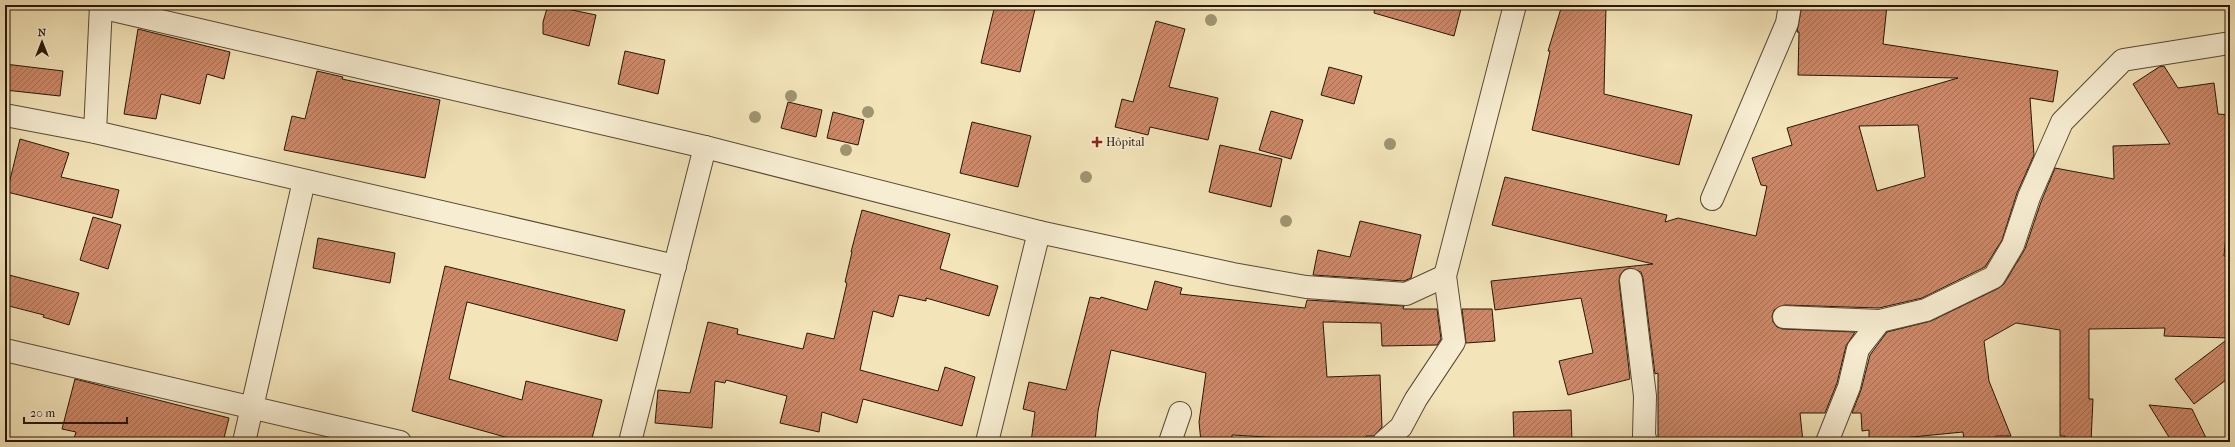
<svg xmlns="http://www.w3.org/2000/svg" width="2235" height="447" font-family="'IM FELL French Canon',serif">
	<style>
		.building { fill: url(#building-hatch); stroke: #261706; fill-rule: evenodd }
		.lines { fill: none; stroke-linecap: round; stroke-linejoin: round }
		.minor-casing { stroke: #594a33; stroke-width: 24 }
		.minor { stroke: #f7edd2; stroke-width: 22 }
		.tree { fill: #9f9571 }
		.poi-dot { fill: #8f2418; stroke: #f7edd2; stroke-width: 1.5 }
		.labels { text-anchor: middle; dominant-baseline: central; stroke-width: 3; stroke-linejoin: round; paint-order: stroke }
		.poi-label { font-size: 12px; fill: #261706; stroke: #f7edd2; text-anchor: start }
	</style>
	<defs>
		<pattern id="building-hatch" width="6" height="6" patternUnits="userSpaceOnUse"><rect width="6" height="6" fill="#cd8868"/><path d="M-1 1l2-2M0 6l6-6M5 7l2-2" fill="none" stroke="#a66e54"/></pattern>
	</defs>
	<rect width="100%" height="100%" fill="#f3e4b9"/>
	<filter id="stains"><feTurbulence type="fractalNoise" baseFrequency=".005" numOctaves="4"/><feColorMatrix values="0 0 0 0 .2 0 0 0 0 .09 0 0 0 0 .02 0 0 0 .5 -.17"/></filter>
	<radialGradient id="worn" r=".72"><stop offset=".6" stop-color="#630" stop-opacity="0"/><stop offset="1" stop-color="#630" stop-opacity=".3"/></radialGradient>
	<!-- building -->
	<g class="building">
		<path d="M548 5 596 15 589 46 543 34V22Z"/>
		<path d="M995 5H1036L1020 72 981 63Z"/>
		<path d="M1375 5H1445L1461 9 1454 36 1374 13Z"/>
		<path d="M1562 5H1606L1604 94 1692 115 1679 165 1532 130 1550 51H1548Z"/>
		<path d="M1802 5H1887L1883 44 2058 71 2053 102 2030 98 2034 155 2017 193 2002 240 1985 267 1922 298 1879 308 1785 305 1774 310 1772 316 1773 322 1777 327 1783 329 1855 332 1846 346 1837 383 1825 413H1800L1803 442H1658V373L1655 374 1643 278 1641 272 1630 268 1624 270 1620 275 1619 281 1630 379 1568 395 1559 361 1593 353 1581 298 1495 310 1491 281 1653 264 1492 225 1505 177 1667 215 1665 222 1678 218 1756 236 1767 186 1761 185 1752 158 1792 145 1787 128 1958 78 1798 75 1799 32H1797ZM1918 125 1925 177 1877 191 1859 126Z"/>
		<path d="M1156 21 1185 29 1169 87 1218 98 1208 140 1150 127 1148 135 1115 127 1122 99 1133 102Z"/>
		<path d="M138 29 230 52 224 79 207 74 200 104 161 94 156 119 124 114Z"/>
		<path d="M625 51 665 60 658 94 618 84Z"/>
		<path d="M5 64 63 71 60 96 5 90Z"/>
		<path d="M2164 66 2178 88 2214 83 2218 114 2230 115V194L2224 256H2230V377L2194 404 2175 379 2229 338 2164 336 2165 328 2089 329V399H2093L2091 442H2064L2065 436H2060V330L2016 323 1984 341 1989 381 2011 436H1996V440L1964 441 1963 432 1902 438V442H1869V430L1862 431 1861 413H1852L1861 390 1870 355 1887 332 1931 321 1999 288 2004 284 2025 249 2041 202 2055 168 2114 179 2113 146 2170 144 2133 84 2159 67Z"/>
		<path d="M1329 67 1362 76 1354 104 1321 95Z"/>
		<path d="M317 71 343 77 342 79 440 100 425 178 284 150 292 116 305 119Z"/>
		<path d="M788 102 822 110 816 137 781 128Z"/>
		<path d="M1271 111 1303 120 1291 159 1259 150Z"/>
		<path d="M833 112 864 120 858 145 827 138Z"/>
		<path d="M972 122 1031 136 1018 187 960 173Z"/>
		<path d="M20 139 69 153 61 177 119 190 112 218 7 192Z"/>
		<path d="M1220 145 1282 159 1271 207 1209 192Z"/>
		<path d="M862 210 950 234 940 269 998 286 989 316 926 298V301L899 295 893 317 873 311 860 370 938 391 945 367 975 377 962 426 863 399 857 423 822 412 819 432 780 423 787 396 726 380 725 383 715 381 712 428 655 423 658 390 690 393 708 322 738 329 737 334 803 349 807 333 834 339 847 283 845 282 852 252H851Z"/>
		<path d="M93 217 121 225 108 269 80 260Z"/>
		<path d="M1360 221 1421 235 1411 278 1404 281 1313 275 1318 250 1350 257Z"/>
		<path d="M318 238 395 253 390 283 313 268Z"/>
		<path d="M445 266 625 310 617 341 467 302 449 379 522 400 526 381 602 400 591 442H523L412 411Z"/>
		<path d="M9 275 79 293 69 325 43 317 44 315 5 305V290Z"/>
		<path d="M1155 281 1182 288 1180 294 1305 308 1307 300 1404 306 1403 309H1437L1441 339 1437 345 1382 346 1381 323 1323 322 1327 377 1380 375 1382 427 1374 436H1366V442H1301V439L1232 435V442H1201L1199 422 1206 373 1111 350 1098 411 1095 442H1031L1035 412 1023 409 1029 382 1066 390 1090 297 1100 299 1101 297 1147 310Z"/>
		<path d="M1462 309H1492L1495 341 1466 343Z"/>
		<path d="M75 379 229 418 223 442H73L76 432 62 429Z"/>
		<path d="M2149 405 2192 409 2208 442H2172Z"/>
		<path d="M1571 410 1572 442H1514L1513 412Z"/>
	</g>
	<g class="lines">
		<defs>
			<g id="minor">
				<path d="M100 7 705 147 1039 232 1233 274 1306 287 1406 294 1445 276"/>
				<path d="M5 115 95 132 675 266"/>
				<path d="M95 132 101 5"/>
				<path d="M1712 199 1787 23 1790 5"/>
				<path d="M1631 280 1645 396 1644 435 1646 442"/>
				<path d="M1784 317 1880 321 1926 310 1994 277 2013 245 2029 197 2062 122 2123 60 2230 43"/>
				<path d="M5 350 400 442"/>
				<path d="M244 442 304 181"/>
				<path d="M630 442 705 147"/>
				<path d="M987 442 1039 232"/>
				<path d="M1170 442 1180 413"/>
				<path d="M1384 442 1401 427 1416 399 1454 342 1445 276 1515 5"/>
				<path d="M1827 442 1849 387 1858 349 1880 321"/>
			</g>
		</defs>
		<!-- minor casing -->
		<use href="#minor" class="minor-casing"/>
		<!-- minor -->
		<use href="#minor" class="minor"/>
	</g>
	<!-- trees -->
	<g class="tree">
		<circle cx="1211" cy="20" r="6"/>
		<circle cx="791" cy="96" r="6"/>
		<circle cx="868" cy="112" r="6"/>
		<circle cx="755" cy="117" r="6"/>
		<circle cx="1390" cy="144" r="6"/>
		<circle cx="846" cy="150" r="6"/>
		<circle cx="1086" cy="177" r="6"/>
		<circle cx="1286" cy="221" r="6"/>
	</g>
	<!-- markers -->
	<path class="poi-dot" d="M1095 136h4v4h4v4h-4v4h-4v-4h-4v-4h4z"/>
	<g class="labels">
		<!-- poi labels -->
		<g class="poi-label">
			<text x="1106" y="142">Hôpital</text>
		</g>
	</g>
	<!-- margin -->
	<rect width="2235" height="447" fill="none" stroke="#f3e4b9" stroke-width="20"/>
	<rect x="6" y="6" width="2223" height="435" fill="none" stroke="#261706" stroke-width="2"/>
	<rect x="10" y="10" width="2215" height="427" fill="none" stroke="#261706"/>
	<!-- north arrow -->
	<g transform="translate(42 42)" stroke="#f7edd2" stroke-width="3" paint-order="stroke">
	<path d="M0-3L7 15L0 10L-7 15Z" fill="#261706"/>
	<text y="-6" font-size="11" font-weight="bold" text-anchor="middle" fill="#261706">N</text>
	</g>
	<!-- scale -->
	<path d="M24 417v6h103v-6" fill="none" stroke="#261706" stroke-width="2"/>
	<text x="30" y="417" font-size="12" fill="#261706" stroke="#f7edd2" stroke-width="3" paint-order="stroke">20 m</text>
	<rect width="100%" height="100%" filter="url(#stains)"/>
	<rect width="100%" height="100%" fill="url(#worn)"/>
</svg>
